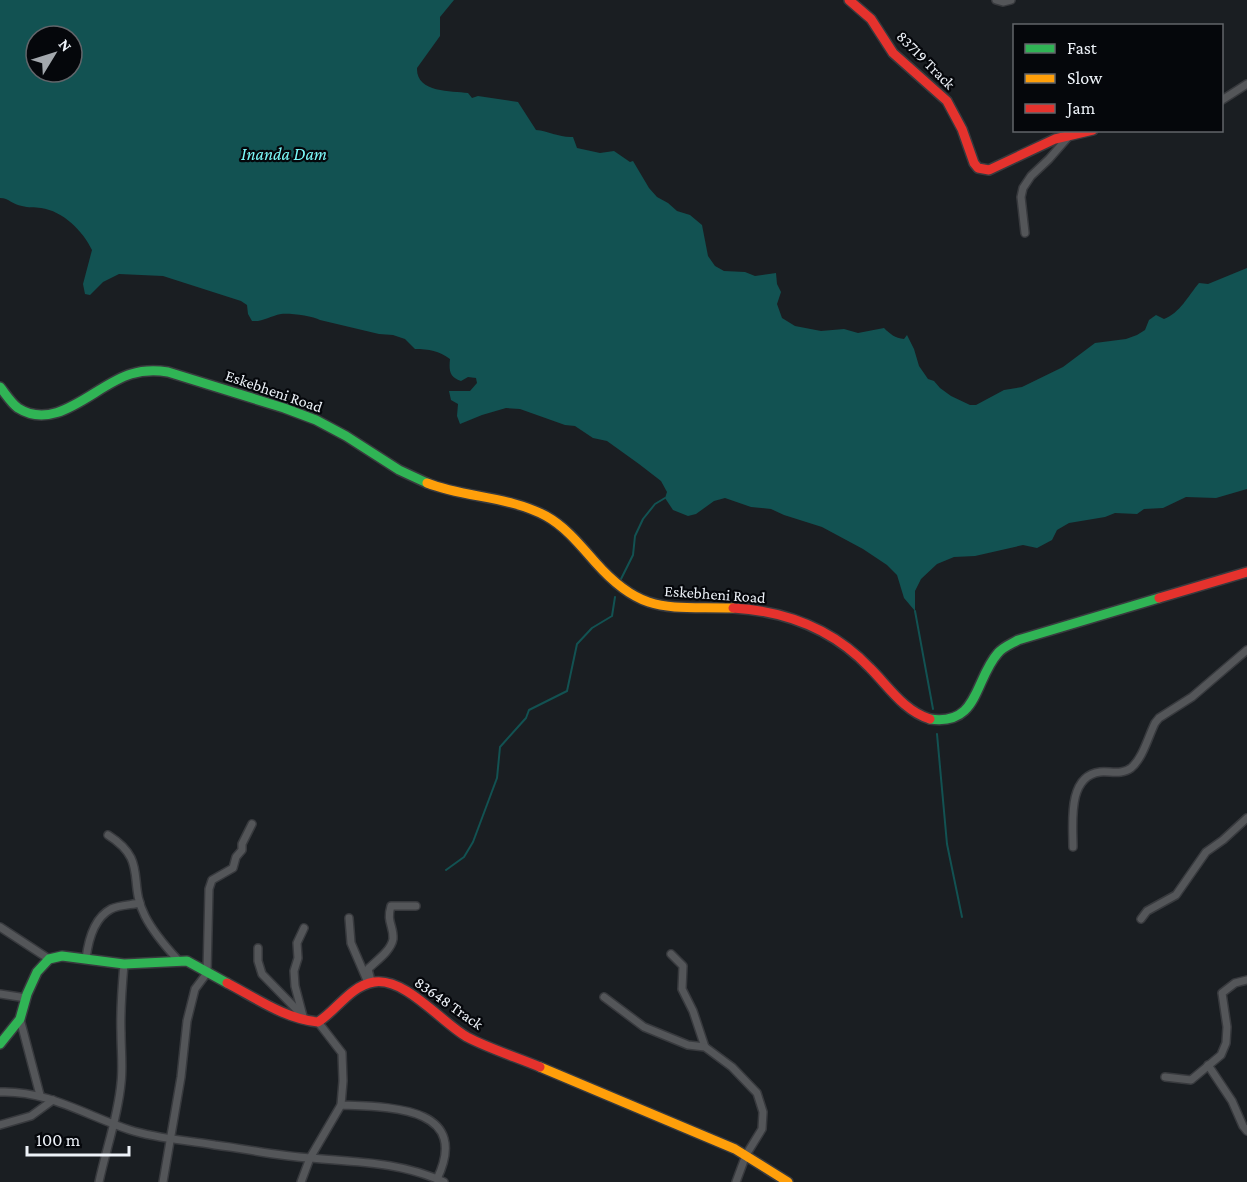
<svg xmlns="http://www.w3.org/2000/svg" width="1247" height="1182" font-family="'Crimson Pro',serif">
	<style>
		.water { fill: #125252; fill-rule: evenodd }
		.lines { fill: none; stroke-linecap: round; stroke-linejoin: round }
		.stream { stroke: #125252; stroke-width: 2 }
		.street-casing { stroke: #383a3e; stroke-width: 10 }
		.fast-casing { stroke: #383a3e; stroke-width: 12 }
		.slow-casing { stroke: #383a3e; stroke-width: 12 }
		.jam-casing { stroke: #383a3e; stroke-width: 12 }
		.street { stroke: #545659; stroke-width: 7 }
		.fast { stroke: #30b455; stroke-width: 9 }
		.slow { stroke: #ff9f0a; stroke-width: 9 }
		.jam { stroke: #e5322d; stroke-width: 9 }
		.labels { text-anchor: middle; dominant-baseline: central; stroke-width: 4.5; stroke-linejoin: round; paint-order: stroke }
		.street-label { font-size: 16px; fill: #edf2f8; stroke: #05070b }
		.water-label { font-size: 18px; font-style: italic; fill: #7cf9f9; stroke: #05070b }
	</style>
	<rect width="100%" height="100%" fill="#1a1e22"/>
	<!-- water -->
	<path class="water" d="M0 0H454L440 17V36L417 68C416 93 451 91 468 93L472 98 478 96 518 102 536 130C549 131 560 138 573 137L577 148 600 153 614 151 630 162 633 161 649 188 657 197 668 203 677 211 690 215 702 225 708 256 715 266 724 271 745 272 755 276 776 273 777 284 781 292 777 304 782 318 795 326 821 331 844 329 858 333 884 328C890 334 895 338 904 339L907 335 914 349 919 366 928 379 934 381 940 388 951 396 970 405H976L1004 390 1022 387 1063 367 1095 343 1126 339 1137 335 1145 330 1149 320 1156 315 1164 319C1180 313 1188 296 1199 283L1208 284 1247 268V489L1216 498 1186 497 1163 508 1144 509 1137 514 1115 513 1105 517 1069 523 1057 530 1052 540 1037 548 1023 545 975 556 954 557 937 564 921 579 915 591V611L904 598 897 575 887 565 863 549 822 527 784 515 771 509 751 507 725 498 714 501 696 514 688 516 673 510 665 498 667 492 661 481 639 464 607 441 593 438 575 426 565 425 520 409 506 408 482 415 460 424 457 416 458 404 451 400 449 391H470L477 383 476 378 468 377 461 381C449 377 449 370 450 359 439 351 429 349 415 349L405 339 393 335 379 334 320 320C313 316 290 313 281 314 270 316 263 322 252 321L248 314 247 305 241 301 163 276 119 274 103 282 90 295 85 294 83 284 92 250C83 231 63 211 41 208 35 207 28 208 22 206 13 205 9 198 0 198ZM36 36H72V72H36Z"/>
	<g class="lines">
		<!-- stream -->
		<g class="stream">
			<path d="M620 581 633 555 635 536 643 519 655 504 665 498"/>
			<path d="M915 611 933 709"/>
			<path d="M937 734 947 844 962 917"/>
			<path d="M446 870 464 857 473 842 497 778 500 747 526 718 529 710 567 691 577 644 592 628 612 616 615 597"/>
		</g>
		<defs>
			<g id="street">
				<path d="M996 0 1003 2 1011 0"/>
				<path d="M1222 100 1247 84"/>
				<path d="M1025 233 1021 197 1023 188 1031 176 1049 159 1070 135"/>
				<path d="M108 835C149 861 127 881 145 916 153 932 166 947 178 960"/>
				<path d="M1073 847C1073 824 1067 776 1100 772 1110 771 1122 775 1131 768 1143 758 1148 737 1155 723L1159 718 1192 697 1247 650"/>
				<path d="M349 918 351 943 367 980"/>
				<path d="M1141 919 1147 911 1176 895 1206 852 1223 840 1247 818"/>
				<path d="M0 927 49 959"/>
				<path d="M304 928 297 943 298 958 294 971 295 986 304 1020"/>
				<path d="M258 948V961L262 974 302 1015"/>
				<path d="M671 954 683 966 682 989 693 1011 705 1047"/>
				<path d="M86 959C88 942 94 918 111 909 119 905 131 905 140 903"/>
				<path d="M371 981 368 969C376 961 391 951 393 939 394 926 386 922 391 906H416"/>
				<path d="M0 994 26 998"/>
				<path d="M604 997 644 1027 688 1045 705 1047 732 1067 757 1093 763 1112 762 1129 746 1155 736 1182"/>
				<path d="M20 1019 40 1095"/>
				<path d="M1208 1065 1232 1101 1243 1126 1247 1131"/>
				<path d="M1165 1077 1191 1080 1221 1055 1226 1043 1227 1027 1222 993 1235 983 1247 980"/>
				<path d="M0 1092C47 1090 87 1116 130 1130 158 1139 187 1140 215 1145 247 1149 278 1156 310 1158 357 1162 401 1162 444 1182"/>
				<path d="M341 1105C389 1107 472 1106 437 1179"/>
				<path d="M0 1125 31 1116 53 1100"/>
				<path d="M99 1182C106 1149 118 1117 121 1083 123 1067 121 1050 121 1033 120 1010 122 987 124 964"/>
				<path d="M163 1182 181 1077 187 1021 195 989 207 973 209 889 212 880 233 868 236 857 242 850V844L252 824"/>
				<path d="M301 1182 310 1158 341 1105 343 1081 342 1053 318 1022"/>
			</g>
			<g id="fast">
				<path d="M0 387C5 393 11 403 18 408 57 433 96 384 131 374 144 370 155 370 168 372L284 408 316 420 346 436 399 470 427 483"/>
				<path d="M930 719C979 726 974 680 998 653 1003 647 1011 644 1018 640L1159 598"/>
				<path d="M0 1044 20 1019 27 994 37 972 49 959 62 956 124 964 187 961 227 983"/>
			</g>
			<g id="slow">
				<path d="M427 483C465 498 509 496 546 516 566 527 581 546 596 563 643 616 669 606 733 608"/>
				<path d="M540 1067 735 1149 788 1182"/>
			</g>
			<g id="jam">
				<path d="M849 0 871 19 893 53 947 101 962 129 974 163 978 168 989 170 1055 139 1093 130"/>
				<path d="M1159 598 1247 572"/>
				<path d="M733 608C786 611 833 629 870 668 889 687 904 711 930 719"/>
				<path d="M227 983C256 998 285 1019 318 1022 337 1010 350 986 374 982 405 977 441 1022 467 1037 490 1049 516 1057 540 1067"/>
			</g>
		</defs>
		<!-- street casing -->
		<use href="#street" class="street-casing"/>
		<!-- fast casing -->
		<use href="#fast" class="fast-casing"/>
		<!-- slow casing -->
		<use href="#slow" class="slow-casing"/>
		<!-- jam casing -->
		<use href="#jam" class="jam-casing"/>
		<!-- street -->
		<use href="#street" class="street"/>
		<!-- fast -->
		<use href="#fast" class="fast"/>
		<!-- slow -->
		<use href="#slow" class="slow"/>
		<!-- jam -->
		<use href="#jam" class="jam"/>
	</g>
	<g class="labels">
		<!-- street labels -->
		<g class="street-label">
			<text transform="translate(926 60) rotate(45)">83719 Track</text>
			<text transform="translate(274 391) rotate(19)">Eskebheni Road</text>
			<text transform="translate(715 594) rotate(4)">Eskebheni Road</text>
			<text transform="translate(449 1003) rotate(35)">83648 Track</text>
		</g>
		<!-- water labels -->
		<g class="water-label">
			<text x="284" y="154">Inanda Dam</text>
		</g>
	</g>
	<!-- legend -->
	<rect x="1013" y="24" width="210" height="108" fill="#05070b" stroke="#62656a" stroke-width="1.5"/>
	<rect x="1025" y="44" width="30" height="9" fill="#30b455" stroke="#62656a" stroke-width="1.5"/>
	<text x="1067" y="54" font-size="18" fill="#edf2f8">Fast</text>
	<rect x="1025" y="74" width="30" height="9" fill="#ff9f0a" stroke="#62656a" stroke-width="1.5"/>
	<text x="1067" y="84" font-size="18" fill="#edf2f8">Slow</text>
	<rect x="1025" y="104" width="30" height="9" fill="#e5322d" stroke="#62656a" stroke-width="1.5"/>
	<text x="1067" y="114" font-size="18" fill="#edf2f8">Jam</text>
	<!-- north arrow -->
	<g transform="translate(54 54) rotate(52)"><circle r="28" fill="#05070b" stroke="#62656a" stroke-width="1.5"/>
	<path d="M0-4.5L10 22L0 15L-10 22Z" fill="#a3a8ad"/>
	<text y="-9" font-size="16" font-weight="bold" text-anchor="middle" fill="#edf2f8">N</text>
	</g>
	<!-- scale -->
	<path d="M27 1146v9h102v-9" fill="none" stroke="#edf2f8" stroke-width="3"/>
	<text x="36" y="1146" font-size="18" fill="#edf2f8" stroke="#05070b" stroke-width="4.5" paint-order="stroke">100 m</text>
</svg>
